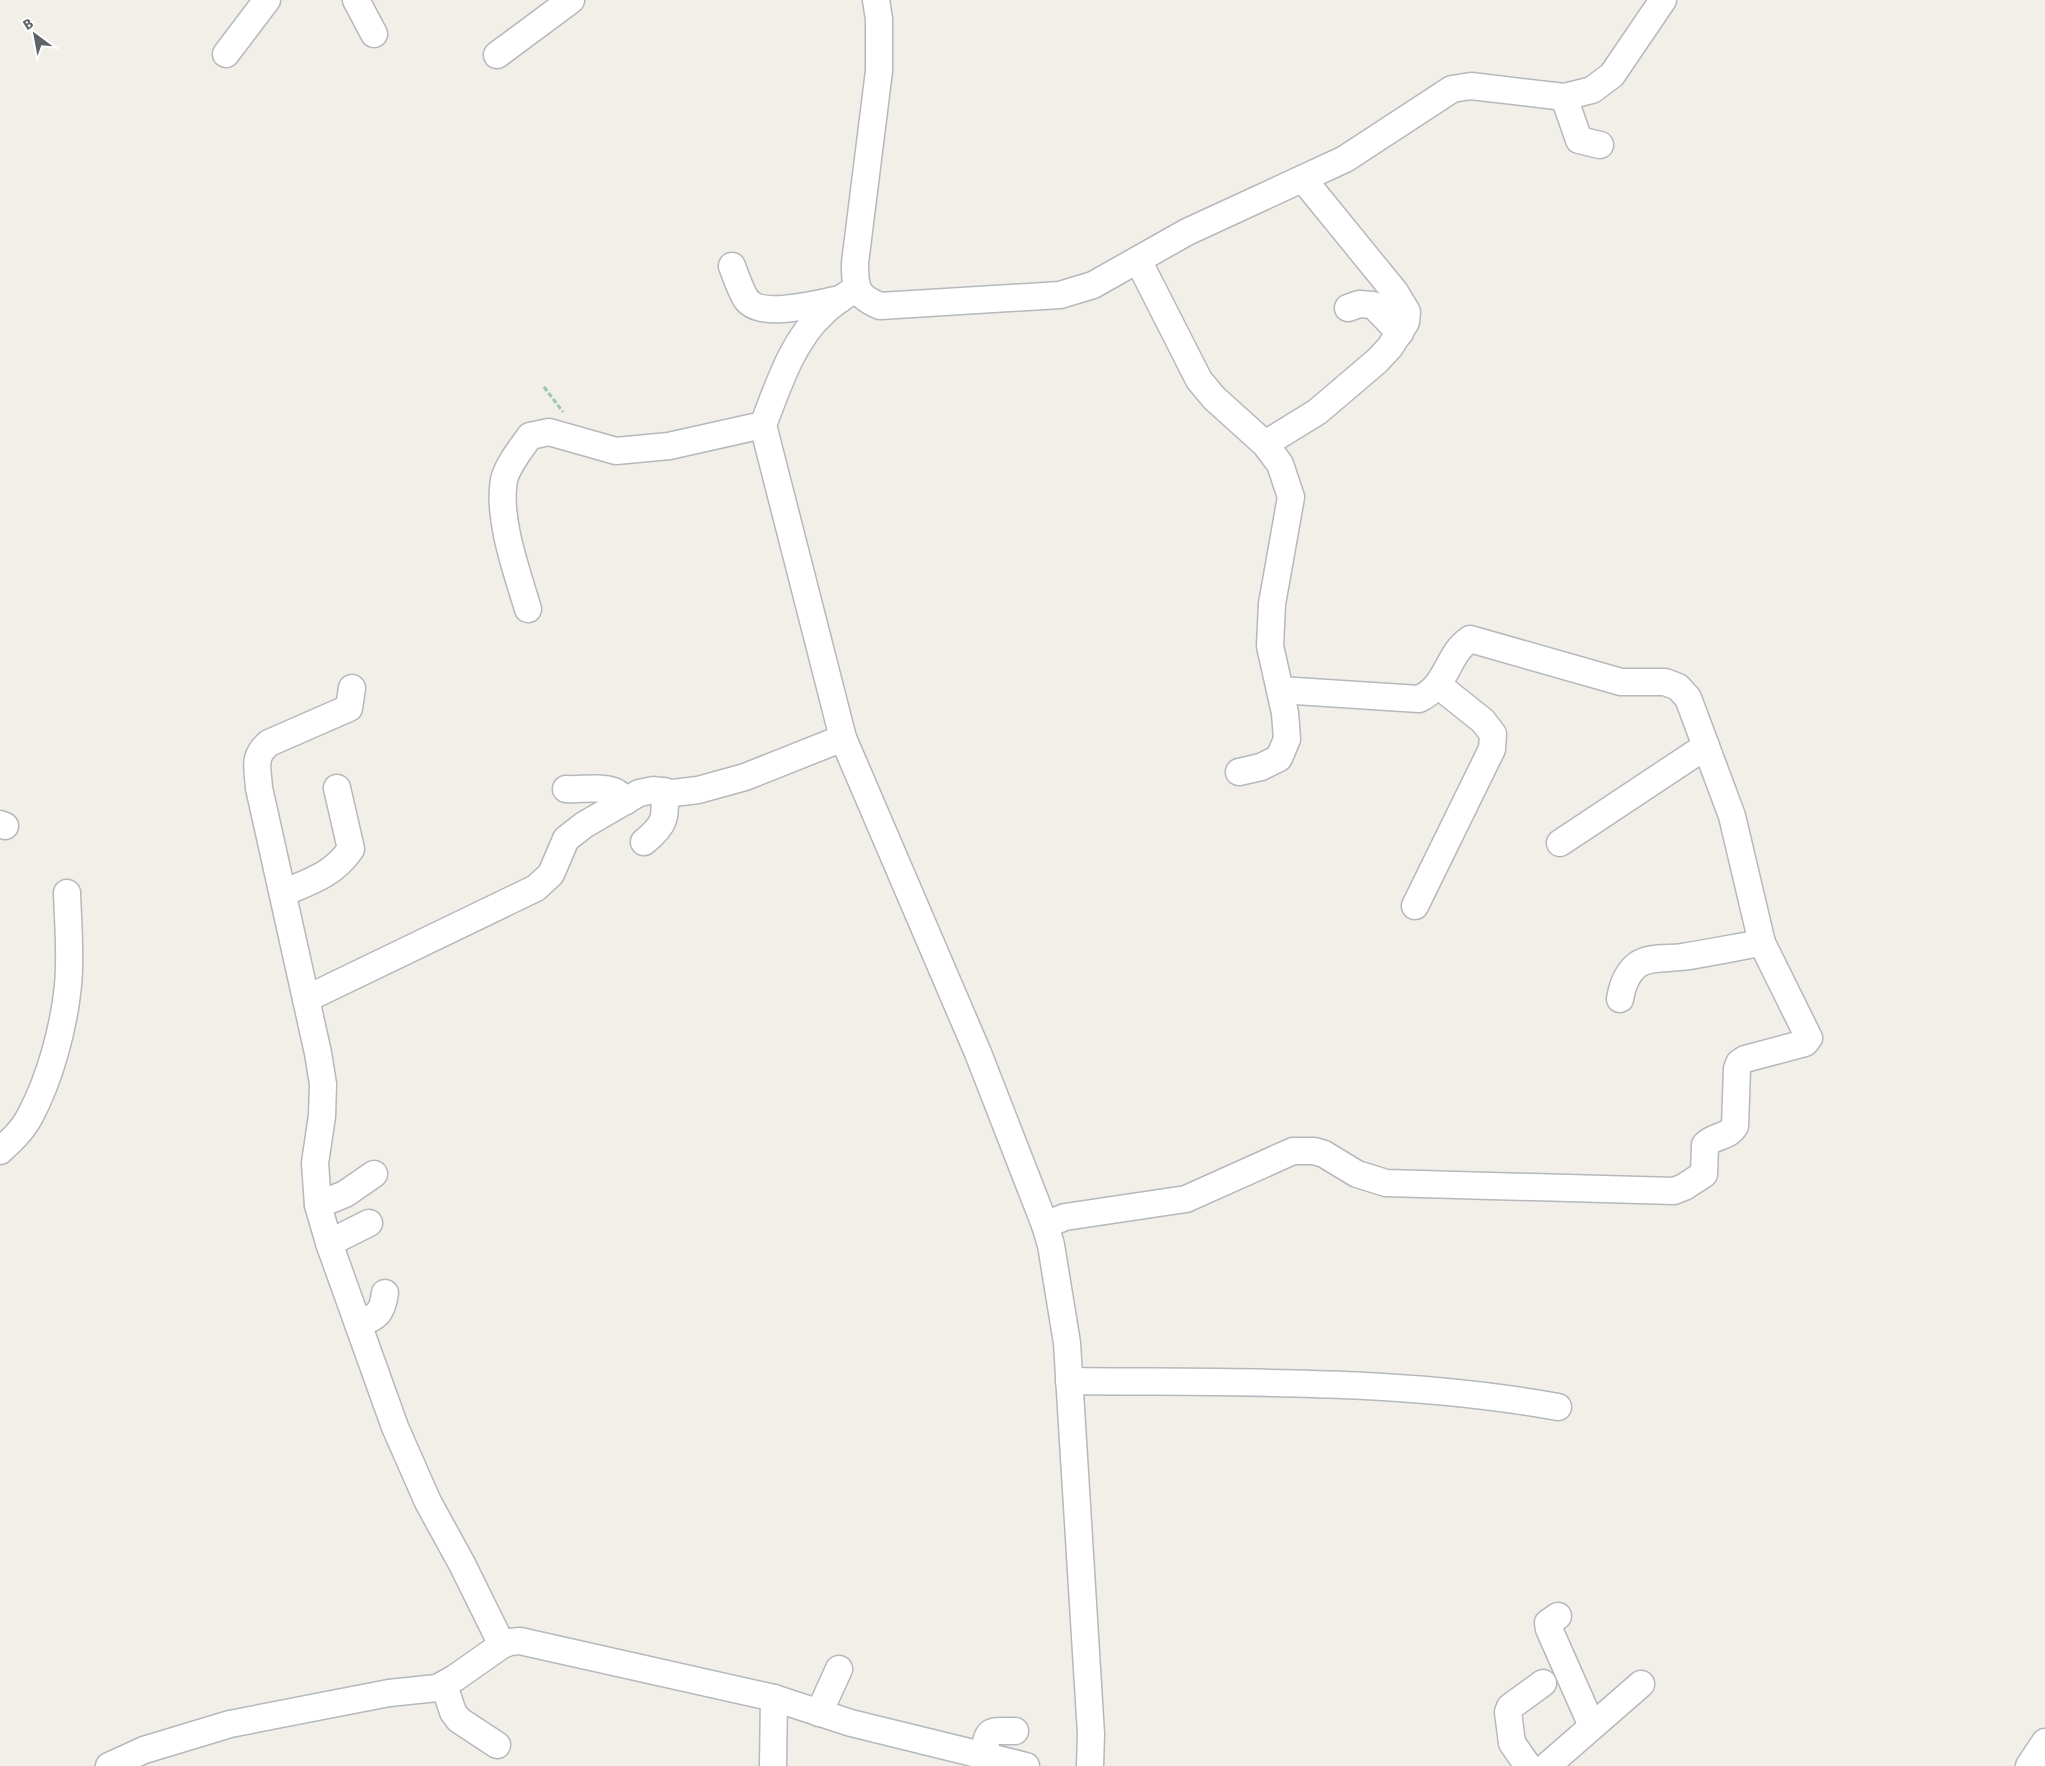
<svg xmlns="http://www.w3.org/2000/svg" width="2045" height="1766" font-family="'Fira Sans',sans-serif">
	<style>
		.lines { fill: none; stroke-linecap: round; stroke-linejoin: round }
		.minor-casing { stroke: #b5b8bc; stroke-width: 29 }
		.path { stroke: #9cc7a9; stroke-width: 3; stroke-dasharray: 5 2.5; stroke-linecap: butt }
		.minor { stroke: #fff; stroke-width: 26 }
	</style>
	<rect width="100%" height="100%" fill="#f1efe8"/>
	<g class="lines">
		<defs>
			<g id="minor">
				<path d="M356 0 374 34"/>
				<path d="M876 0 879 19V71L855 263C855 288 856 296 880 306L1060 295 1093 285 1187 232 1345 159 1452 89 1471 86 1564 97 1592 90 1612 75 1663 0"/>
				<path d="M226 54 267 0"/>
				<path d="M497 55 571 0"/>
				<path d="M1564 97 1579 140 1600 145"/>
				<path d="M1138 260 1199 380 1214 398 1265 444 1280 464 1291 497 1272 604 1270 646 1285 713 1287 739 1279 758 1261 767 1239 772"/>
				<path d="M732 266C736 277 740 289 746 299 761 320 818 303 840 299"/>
				<path d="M1348 308 1359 304 1373 305 1400 333"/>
				<path d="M763 425 843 738 978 1053 1045 1225"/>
				<path d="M1265 444 1317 412 1377 361 1390 347 1406 322 1407 312 1395 292 1303 179"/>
				<path d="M528 609C517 572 497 518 504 480 507 466 522 447 530 436L549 432 616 451 669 446 763 425C778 387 792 341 823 313 833 303 846 295 857 288"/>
				<path d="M352 688 349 708 269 743C252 757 258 769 259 788L318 1053 323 1084 322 1116 315 1163 318 1205 329 1243 395 1427 428 1502 462 1564 502 1645"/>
				<path d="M566 789C581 790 599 786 614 791 618 792 623 798 626 801"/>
				<path d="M0 824 5 826"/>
				<path d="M644 842C666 824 666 818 664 791"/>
				<path d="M1560 843 1706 746"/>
				<path d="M283 893C311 881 333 875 351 849L337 788"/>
				<path d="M1415 906 1492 749 1493 734 1483 721 1438 685"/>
				<path d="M306 999 536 888 551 874 566 839 584 825 639 793 654 790 673 793 698 790 745 777 843 738"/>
				<path d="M1620 999C1622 987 1627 973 1637 965 1649 956 1668 959 1682 957 1709 953 1736 947 1762 943"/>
				<path d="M0 1151C11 1141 23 1130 30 1116 50 1079 64 1027 68 985 71 955 68 924 67 893"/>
				<path d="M318 1205 345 1194 374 1174"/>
				<path d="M329 1243 369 1223"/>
				<path d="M358 1324C377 1317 382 1314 385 1293"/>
				<path d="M1069 1381C1232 1383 1397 1378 1558 1407"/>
				<path d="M1558 1616 1548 1623 1549 1629 1592 1726"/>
				<path d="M444 1685 453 1712 459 1720 497 1745"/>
				<path d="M819 1713 839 1669"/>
				<path d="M983 1755C989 1728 987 1731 1015 1731"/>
				<path d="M109 1766 144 1750 230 1724 389 1693 437 1688 455 1678 502 1645 510 1642 520 1641 774 1698 851 1723 1026 1766"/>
				<path d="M773 1766 774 1698"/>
				<path d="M1090 1766 1091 1734 1067 1343 1051 1245 1045 1225 1065 1217 1186 1199 1293 1151H1314L1324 1154 1357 1174 1386 1183 1674 1191 1684 1187 1704 1174 1705 1145C1714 1135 1728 1138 1735 1126L1737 1069 1739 1063 1745 1059 1805 1043 1809 1038 1762 943 1732 816 1688 698 1678 687 1665 682H1621L1470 639C1446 655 1449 685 1419 699L1280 690"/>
				<path d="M1528 1766 1512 1743 1508 1712 1510 1707 1543 1683"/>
				<path d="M1547 1766 1641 1684"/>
				<path d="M2029 1766 2045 1742"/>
			</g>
		</defs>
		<!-- minor casing -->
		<use href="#minor" class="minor-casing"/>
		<!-- path -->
		<path class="path" d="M544 387 563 412"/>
		<!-- minor -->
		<use href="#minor" class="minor"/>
	</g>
	<!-- north arrow -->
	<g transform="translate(35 35) rotate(328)" stroke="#ffffff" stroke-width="4" paint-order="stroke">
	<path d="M0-4L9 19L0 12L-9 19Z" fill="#5f6368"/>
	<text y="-8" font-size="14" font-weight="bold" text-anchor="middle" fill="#5f6368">B</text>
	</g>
</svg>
